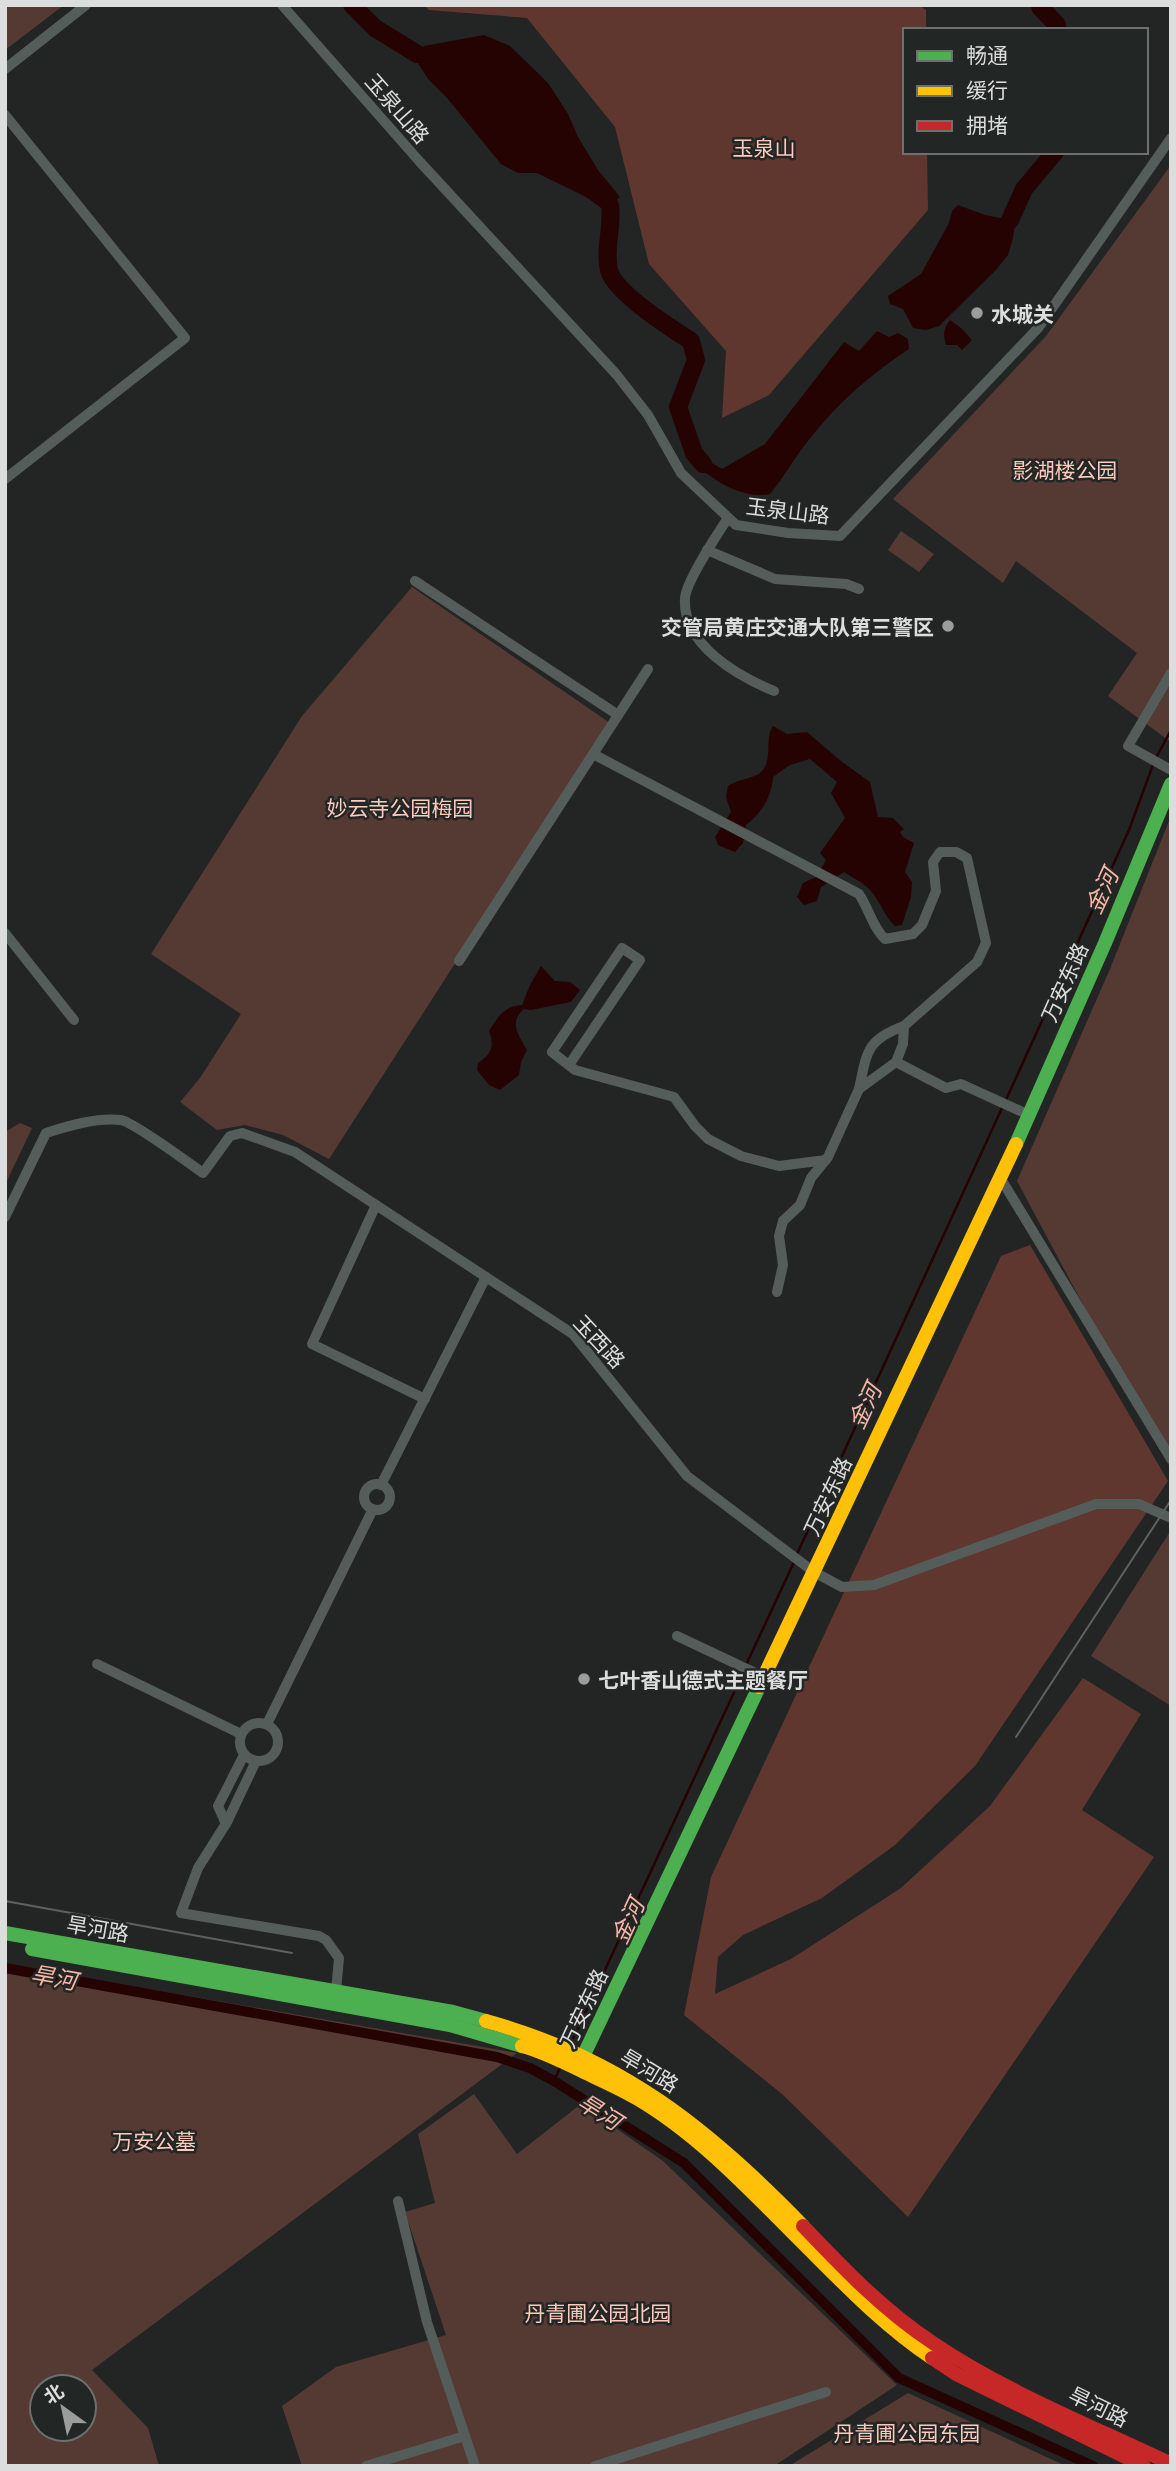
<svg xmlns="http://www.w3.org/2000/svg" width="1176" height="2471" font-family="Lato,'Noto Sans SC',sans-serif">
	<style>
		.green { fill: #553a34; fill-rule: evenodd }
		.forest { fill: #60372e }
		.water { fill: #250303 }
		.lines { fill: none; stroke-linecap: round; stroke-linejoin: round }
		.stream { stroke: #250303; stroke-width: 2.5 }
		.canal { stroke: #250303; stroke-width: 10 }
		.river { stroke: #250303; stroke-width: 18 }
		.street { stroke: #555d5a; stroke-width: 10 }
		.fast { stroke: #4caf50; stroke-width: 14 }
		.slow { stroke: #ffc107; stroke-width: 14 }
		.jam { stroke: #c62828; stroke-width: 14 }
		.tram { stroke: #5e6160; stroke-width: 2 }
		.poi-dot { fill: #9b9d9d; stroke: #222625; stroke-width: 2.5 }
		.labels { text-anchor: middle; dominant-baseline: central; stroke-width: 5; stroke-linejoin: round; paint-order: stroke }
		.street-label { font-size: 21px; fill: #dcdede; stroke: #222625 }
		.park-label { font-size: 21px; fill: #fdcabd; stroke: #222625 }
		.poi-label { font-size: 21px; font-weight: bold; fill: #dcdede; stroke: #222625; text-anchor: start }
		.water-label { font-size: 23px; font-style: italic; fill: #f9b6a6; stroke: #222625 }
	</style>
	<rect width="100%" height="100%" fill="#232524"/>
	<!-- green -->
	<g class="green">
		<path d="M5 5H64L5 50Z"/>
		<path d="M1171 165V742L1108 696 1137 653 1016 561 1003 583 893 499 1046 336Z"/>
		<path d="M901 531 934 554 919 572 888 550Z"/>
		<path d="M412 587 610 723 329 1159 283 1135 245 1125 217 1130 180 1102 200 1078 241 1014 151 954 302 716Z"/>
		<path d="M1171 816V1469L1017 1181 1110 969Z"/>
		<path d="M20 1123 32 1128 5 1185V1132Z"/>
		<path d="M1171 1530V1706L1091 1656Z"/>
		<path d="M5 1964 517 2053 92 2370 148 2428 159 2466H5ZM42 2387H84V2429H42Z"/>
		<path d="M474 2094 517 2154 581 2104 663 2161 897 2385 774 2466H302L282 2406 336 2367 446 2335 405 2212 435 2203 418 2134Z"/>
		<path d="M908 2393 1066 2466H789Z"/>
	</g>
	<!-- forest -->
	<g class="forest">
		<path d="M424 5H919L926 10V30H905V152H927L928 210 769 395 722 418 726 351 649 264 615 127 527 18 429 10Z"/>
		<path d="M1030 1245 1168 1481 975 1766 895 1845 822 1898 743 1935 718 1957 715 1994 791 1959 901 1888 990 1806 1083 1678 1141 1714 1082 1810 1154 1857 908 2217 782 2094 684 2015 711 1877 1001 1256Z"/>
	</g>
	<!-- water -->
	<g class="water">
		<path d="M484 35 510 46 548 83 568 114 578 137 598 170 620 197 604 210 586 197 537 173H518L501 164 447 98 428 79 414 57 424 46Z"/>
		<path d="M958 205 985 215 1010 220 1015 224 1013 238 1008 255 996 270 939 326 926 330 913 328 903 309 890 304 888 296 921 274 949 223 952 211Z"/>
		<path d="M950 320 961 328 972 340 962 350 957 345H946C943 334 943 329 950 320Z"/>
		<path d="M877 331 889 337 898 333 908 339 909 349C871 374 836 404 808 441 794 458 784 477 770 494 745 499 719 484 700 468L707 460 722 469 765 444 844 342 859 351Z"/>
		<path d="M773 726 787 734 807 732 842 762 870 782 878 817 893 818 904 829 900 832 903 837 914 843 905 872 912 882 911 897 902 925 895 926C883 915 880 899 868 888 862 882 852 877 844 872L821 887 817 901 804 905 797 897 803 883 816 877 826 860 820 853 845 818 831 793 837 782 810 759 790 765 773 777C772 796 761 814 746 825L743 843 735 852 718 845 715 837 731 812 726 797 728 786C739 778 756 779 763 770 773 756 764 739 773 726Z"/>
		<path d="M541 966 555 981 570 982 580 990 571 1002 531 1010 524 1009C508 1023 519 1035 527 1050L521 1062 519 1075 500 1090 489 1085 477 1070 478 1063C491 1054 495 1047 489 1031 498 1017 504 1006 522 1005L530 985Z"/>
	</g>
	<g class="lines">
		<!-- stream -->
		<g class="stream">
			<path d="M1157 756 1171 730"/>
			<path d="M1005 1102 1129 830 1154 762"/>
			<path d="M797 1554 1002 1108"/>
			<path d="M746 1665 795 1560"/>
			<path d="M571 2043 744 1671"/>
			<path d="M554 2081 560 2068"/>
		</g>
		<!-- canal -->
		<path class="canal" d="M5 1968 497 2057 530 2068 554 2081 684 2163 899 2378 1093 2466"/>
		<!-- river -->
		<g class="river">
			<path d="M352 5 375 28 417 54"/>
			<path d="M1040 7 1057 25 1058 30"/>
			<path d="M610 205C613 227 604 250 609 270 614 292 672 329 691 341L696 360 678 407 694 453 703 464"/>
			<path d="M1010 220 1024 189 1055 152"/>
		</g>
		<!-- street -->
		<g class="street">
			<path d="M282 5 420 162 616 374 648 415 681 473 736 525 788 533 840 536 1039 327 1171 138"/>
			<path d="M5 69 86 5"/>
			<path d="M5 115 185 338 5 479"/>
			<path d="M728 518C718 533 686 582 685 598 682 645 738 676 774 691"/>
			<path d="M707 550 775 579 846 584 859 589"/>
			<path d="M415 581 618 715"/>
			<path d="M1171 673 1128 746 1171 770"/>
			<path d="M593 754 859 894C869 909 873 928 885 939L913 934 922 925 936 891 933 862 940 852H956L967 858 986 943 977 962 904 1026"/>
			<path d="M5 933 74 1020"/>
			<path d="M459 961 648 669"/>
			<path d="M896 1062 859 1089C867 1052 866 1040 904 1026L903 1044 896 1062 946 1088 961 1084 1029 1115"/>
			<path d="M569 1065 640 960 622 948 552 1052 575 1070 674 1097 695 1126 708 1139 741 1156 779 1166 826 1160"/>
			<path d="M1001 1179 1171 1459"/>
			<path d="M376 1205 312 1344 425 1399"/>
			<path d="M5 1217 46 1133C68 1126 97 1117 121 1120 133 1122 189 1163 203 1173L230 1136 242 1133 295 1152 573 1334 687 1476 814 1572 842 1587 874 1585 1096 1504H1139L1171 1518"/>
			<path d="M777 1292 783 1265 779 1236 783 1221 800 1205 811 1178 828 1157 859 1089"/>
			<circle cx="377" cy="1497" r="13"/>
			<path d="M381 1485 486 1277"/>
			<path d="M677 1636 764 1677"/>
			<path d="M97 1664 241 1734"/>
			<circle cx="259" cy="1742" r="19"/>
			<path d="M267 1724 373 1509"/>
			<path d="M256 1761 227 1822 198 1868 181 1913 319 1936 326 1940 339 1958 336 1991"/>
			<path d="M226 1824 218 1806 244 1755"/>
			<path d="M398 2201 427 2322 475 2466"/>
			<path d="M366 2466 465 2436"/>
			<path d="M595 2466 826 2392"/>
		</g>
		<!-- fast -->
		<g class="fast">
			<path d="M1016 1144 1105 943 1171 784"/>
			<path d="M5 1933 453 2012 486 2021"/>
			<path d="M32 1949 450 2025 522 2046"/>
			<path d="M578 2067 759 1687"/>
		</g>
		<!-- slow -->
		<g class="slow">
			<path d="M759 1687 1016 1144"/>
			<path d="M486 2021C620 2058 708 2128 803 2226"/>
			<path d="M522 2046C545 2052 565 2063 586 2073 603 2081 621 2089 638 2099 704 2138 758 2199 813 2253 851 2291 887 2328 932 2358"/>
		</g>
		<!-- jam -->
		<g class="jam">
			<path d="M803 2226C843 2268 884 2311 933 2343 1007 2393 1092 2426 1171 2464"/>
			<path d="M932 2358 956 2374 1144 2466"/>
		</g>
		<!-- tram -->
		<g class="tram">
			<path d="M1016 1737 1171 1500"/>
			<path d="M5 1901 292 1953"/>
		</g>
	</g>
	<!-- markers -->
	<g class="poi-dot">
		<circle cx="977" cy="313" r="7"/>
		<circle cx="948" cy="626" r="7"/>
		<circle cx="584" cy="1679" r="7"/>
	</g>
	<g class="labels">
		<!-- street labels -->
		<g class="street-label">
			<text transform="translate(398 108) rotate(49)">玉泉山路</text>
			<text transform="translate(788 510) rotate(7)">玉泉山路</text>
			<text transform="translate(1064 982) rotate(-66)">万安东路</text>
			<text transform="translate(600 1341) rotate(47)">玉西路</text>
			<text transform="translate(827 1496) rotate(-65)">万安东路</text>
			<text transform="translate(98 1928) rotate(10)">旱河路</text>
			<text transform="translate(583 2008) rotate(-65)">万安东路</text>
			<text transform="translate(650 2070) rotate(31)">旱河路</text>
			<text transform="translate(1099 2406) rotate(26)">旱河路</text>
		</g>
		<!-- park labels -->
		<g class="park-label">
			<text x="764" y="147">玉泉山</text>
			<text x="1065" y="469">影湖楼公园</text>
			<text x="400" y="807">妙云寺公园梅园</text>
			<text x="154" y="2140">万安公墓</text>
			<text x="598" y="2312">丹青圃公园北园</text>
			<text x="907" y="2432">丹青圃公园东园</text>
		</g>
		<!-- poi labels -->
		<g class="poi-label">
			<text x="991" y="313">水城关</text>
			<text x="934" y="626" text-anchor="end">交管局黄庄交通大队第三警区</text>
			<text x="598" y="1679">七叶香山德式主题餐厅</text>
		</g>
		<!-- water labels -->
		<g class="water-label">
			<text transform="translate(1101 891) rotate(-65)">金河</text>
			<text transform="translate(864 1406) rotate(-65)">金河</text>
			<text transform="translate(627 1921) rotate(-65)">金河</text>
			<text transform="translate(54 1977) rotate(10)">旱河</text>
			<text transform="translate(600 2111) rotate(32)">旱河</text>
		</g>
	</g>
	<!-- border -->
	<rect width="1176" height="2471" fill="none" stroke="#dcdede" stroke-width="14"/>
	<!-- legend -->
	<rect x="903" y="28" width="245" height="126" fill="#222625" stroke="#6c706f" stroke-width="2"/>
	<rect x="917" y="51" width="35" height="10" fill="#4caf50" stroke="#6c706f" stroke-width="2"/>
	<text x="966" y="63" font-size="21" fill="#dcdede">畅通</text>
	<rect x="917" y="86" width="35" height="10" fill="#ffc107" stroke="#6c706f" stroke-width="2"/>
	<text x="966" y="98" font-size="21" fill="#dcdede">缓行</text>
	<rect x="917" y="121" width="35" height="10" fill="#c62828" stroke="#6c706f" stroke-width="2"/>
	<text x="966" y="133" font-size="21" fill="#dcdede">拥堵</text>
	<!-- north arrow -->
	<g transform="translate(63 2408) rotate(327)"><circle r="33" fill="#222625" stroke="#6c706f" stroke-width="2"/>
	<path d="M0-5L12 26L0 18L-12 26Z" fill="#9b9d9d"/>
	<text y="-10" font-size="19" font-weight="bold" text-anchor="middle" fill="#dcdede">北</text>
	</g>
</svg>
